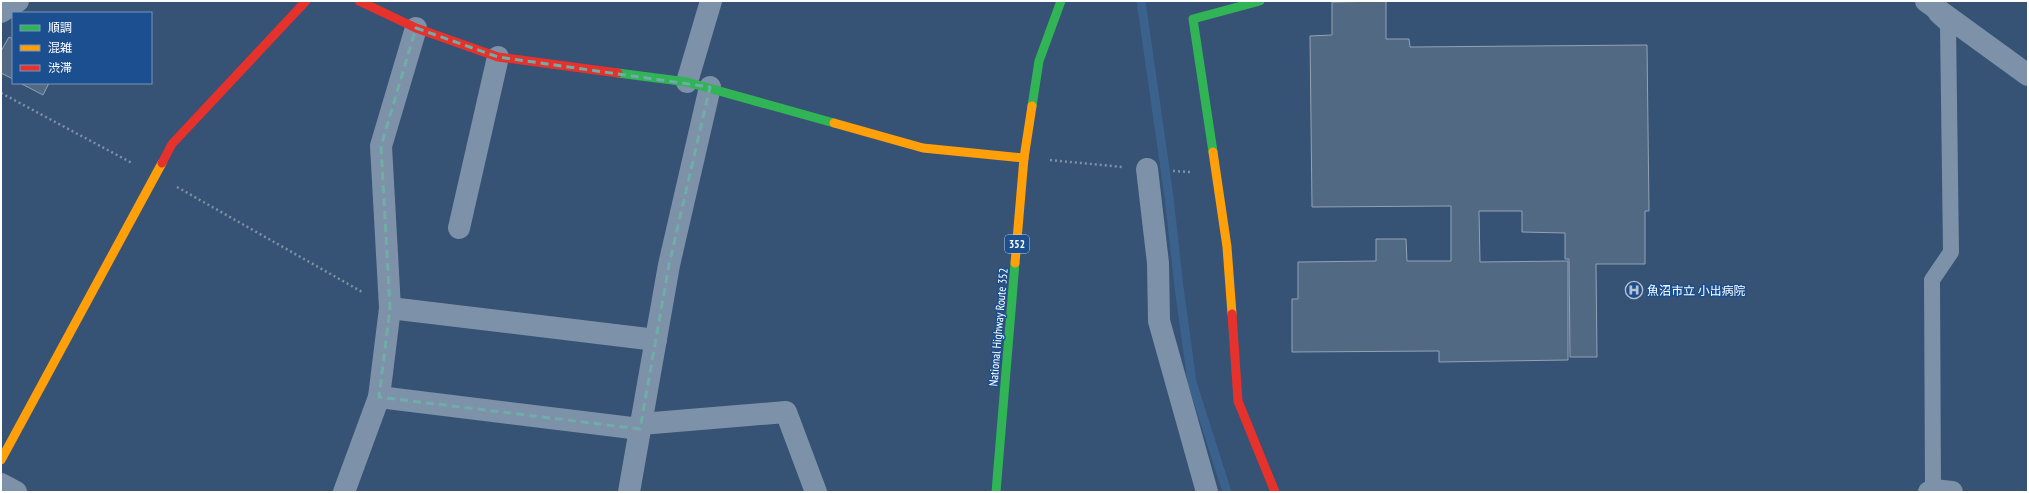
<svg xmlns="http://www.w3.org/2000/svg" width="2029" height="493" font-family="'PT Sans Narrow','Noto Sans JP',sans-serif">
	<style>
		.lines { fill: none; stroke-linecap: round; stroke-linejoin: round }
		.stream { stroke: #3b618d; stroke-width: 9 }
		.building { fill: #526984; stroke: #92a2b6 }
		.path { stroke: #7d92a8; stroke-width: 2.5; stroke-dasharray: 2 3; stroke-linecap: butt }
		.lane { stroke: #7d92a8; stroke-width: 16 }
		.street { stroke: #7d92a8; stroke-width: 22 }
		.fast { stroke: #30b455; stroke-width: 9 }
		.slow { stroke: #ff9f0a; stroke-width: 9 }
		.jam { stroke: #e5322d; stroke-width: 9 }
		.marked { fill: none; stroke: #6fada8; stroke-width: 3; stroke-dasharray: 8 5; stroke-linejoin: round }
		.labels { text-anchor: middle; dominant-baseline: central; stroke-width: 3; stroke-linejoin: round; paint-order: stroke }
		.shield { fill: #1b4f8f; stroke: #bbcadd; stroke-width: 1 }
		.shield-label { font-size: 11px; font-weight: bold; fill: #fff }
		.poi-label { font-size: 12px; fill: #fff; stroke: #1b4f8f; text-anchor: start }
		.street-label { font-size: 12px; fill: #fff; stroke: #1b4f8f }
	</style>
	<rect width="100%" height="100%" fill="#365274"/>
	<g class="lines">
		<!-- stream -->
		<path class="stream" d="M1141 1 1169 197 1179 287 1192 382 1227 492"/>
	</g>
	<!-- building -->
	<g class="building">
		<path d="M1386 1V39H1409L1410 47 1647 45 1649 211H1645V264H1596L1597 357H1570L1569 259H1565V233L1522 232V211H1479L1480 262 1568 261V360L1439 362V351L1292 352V299H1298V262L1376 261V239H1406L1407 261H1451V206L1312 207 1310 36 1332 35V2Z"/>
		<path d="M9 37 13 39V79L1 73V51Z"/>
		<path d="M20 83H49L43 95Z"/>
	</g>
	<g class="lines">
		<!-- path -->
		<g class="path">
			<path d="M1 93 132 163"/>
			<path d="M1050 160 1122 167"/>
			<path d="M1173 171 1190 172"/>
			<path d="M177 187 364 293"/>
		</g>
		<!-- lane -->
		<path class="lane" d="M1933 490 1932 280 1951 252 1948 25 1936 14"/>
		<!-- street -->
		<g class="street">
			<path d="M1926 1 2028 75"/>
			<path d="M1 12 18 1"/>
			<path d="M687 82 711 1"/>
			<path d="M1147 169 1158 263 1159 321 1207 492"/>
			<path d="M459 228 498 57"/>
			<path d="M390 308 656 340"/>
			<path d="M379 397 640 429"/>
			<path d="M641 424 786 412 816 492"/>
			<path d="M1 484 16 492"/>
			<path d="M344 492 379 397 390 308 381 146 416 28"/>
			<path d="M629 492 669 265 710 87"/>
			<path d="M1929 492 1933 490 1952 492"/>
		</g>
		<!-- fast -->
		<g class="fast">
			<path d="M618 73 687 82 834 123"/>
			<path d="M1032 106 1039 61 1061 1"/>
			<path d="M1213 152 1193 19 1260 1"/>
			<path d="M996 492 1015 263"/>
		</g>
		<!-- slow -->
		<g class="slow">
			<path d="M834 123 923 148 1024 158"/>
			<path d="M1213 152 1227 247 1232 314"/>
			<path d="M1015 263 1024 158 1032 106"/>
			<path d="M1 460 162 163"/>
		</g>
		<!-- jam -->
		<g class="jam">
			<path d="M359 1 416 28 498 57 618 73"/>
			<path d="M162 163 172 144 306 1"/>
			<path d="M1232 314 1238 401 1275 492"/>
		</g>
	</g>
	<!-- marked area -->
	<path class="marked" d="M416 28 498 57 710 87 669 265 640 429 379 397 390 308 381 146Z"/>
	<!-- icons -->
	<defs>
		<symbol id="hospital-ring" viewBox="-11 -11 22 22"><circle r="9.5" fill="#1b4f8f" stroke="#b9c2ce" stroke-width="1.5"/><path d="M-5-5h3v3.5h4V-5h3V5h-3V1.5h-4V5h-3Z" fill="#b9c2ce"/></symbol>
	</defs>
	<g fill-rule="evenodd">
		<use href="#hospital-ring" x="1624" y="280" width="20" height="20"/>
	</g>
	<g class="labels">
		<!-- shield labels -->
		<rect class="shield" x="1005" y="235" width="24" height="18" rx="3"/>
		<g class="shield-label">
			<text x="1017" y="244">352</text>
		</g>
		<!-- poi labels -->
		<g class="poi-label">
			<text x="1647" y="290">魚沼市立 小出病院</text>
		</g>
		<!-- street labels -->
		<g class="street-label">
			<text transform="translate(998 327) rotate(-85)">National Highway Route 352</text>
		</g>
	</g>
	<!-- border -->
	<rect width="2029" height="493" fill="none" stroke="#ffffff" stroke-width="4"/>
	<!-- legend -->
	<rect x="12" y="12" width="140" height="72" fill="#1b4f8f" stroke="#7695bc"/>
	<rect x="20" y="25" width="20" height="6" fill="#30b455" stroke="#7695bc"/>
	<text x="48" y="32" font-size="12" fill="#ffffff">順調</text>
	<rect x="20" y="45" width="20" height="6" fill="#ff9f0a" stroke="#7695bc"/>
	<text x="48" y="52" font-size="12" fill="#ffffff">混雑</text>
	<rect x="20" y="65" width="20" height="6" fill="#e5322d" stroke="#7695bc"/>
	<text x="48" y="72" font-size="12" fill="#ffffff">渋滞</text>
</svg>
